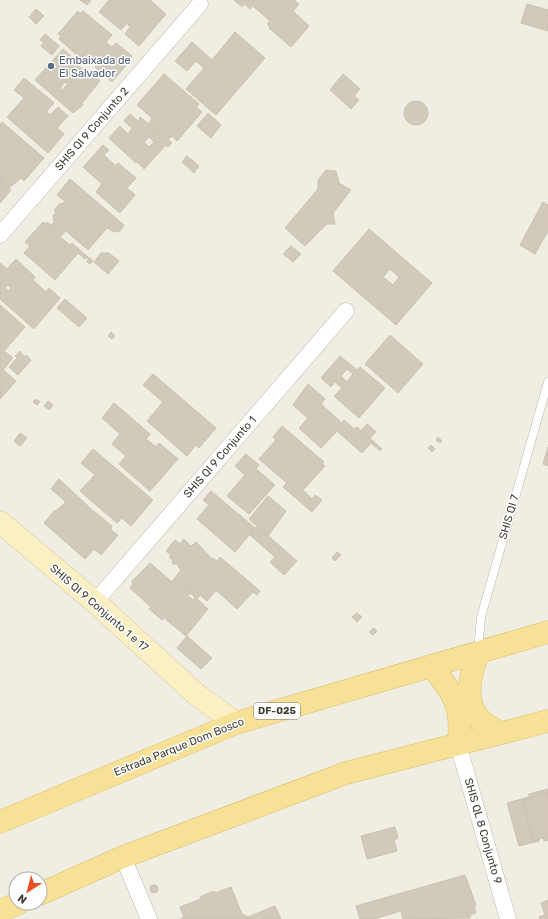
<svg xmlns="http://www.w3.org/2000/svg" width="548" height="919" font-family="Rubik,sans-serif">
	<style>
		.building { fill: #d1c9ba; stroke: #cbc1ae; fill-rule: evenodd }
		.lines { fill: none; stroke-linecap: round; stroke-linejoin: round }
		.lane-casing { stroke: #bdb8aa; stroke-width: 9 }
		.street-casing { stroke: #bdb8aa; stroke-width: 17 }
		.secondary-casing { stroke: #cdc296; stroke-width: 23 }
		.primary-casing { stroke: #d9bf68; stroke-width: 23 }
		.lane { stroke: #fff; stroke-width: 8 }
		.street { stroke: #fff; stroke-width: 16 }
		.secondary { stroke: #faf0c4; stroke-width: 22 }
		.primary { stroke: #f6e197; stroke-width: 22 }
		.service-dot { fill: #5c6f8a; stroke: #fff; stroke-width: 1.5 }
		.labels { text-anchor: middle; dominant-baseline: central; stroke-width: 3; stroke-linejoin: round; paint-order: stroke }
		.shield { fill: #fff; stroke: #7a7771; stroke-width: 1 }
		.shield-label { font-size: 10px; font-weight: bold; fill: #413d34 }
		.service-label { font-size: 11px; fill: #4e5e75; stroke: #fff; text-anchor: start }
		.street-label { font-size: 11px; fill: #413d34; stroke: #fff }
	</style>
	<rect width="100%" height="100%" fill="#f0ede3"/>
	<!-- building -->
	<g class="building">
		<path d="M80 0H91L87 5Z"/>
		<path d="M109 0H150L166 14 139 46 125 34 130 27 127 23 121 30 99 12Z"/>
		<path d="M234 0H294L299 4 293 11 309 26 291 47 269 28 270 27 267 24 270 21 253 6 250 9 244 4 242 7Z"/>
		<path d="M527 4 548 10V31L521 23Z"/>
		<path d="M36 9 44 16 36 24 29 17Z"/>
		<path d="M78 11 80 14 83 11 112 35 106 42 112 47 116 43 132 56 128 61 129 62 112 82 95 67 99 62 96 59 93 57 87 64 59 39 61 36 58 34Z"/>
		<path d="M235 32 265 58 216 115 186 89 204 68 196 61 187 71 175 61 192 42 212 60Z"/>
		<path d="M45 34 59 46 52 55 41 46 44 42 40 40Z"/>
		<path d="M63 49 71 56 69 58 83 70 85 68 100 81 82 103 83 105 73 113 35 80ZM65 82 68 84 62 90 60 88Z"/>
		<path d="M164 74 199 104 196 107 202 112 177 141 172 136 168 140 149 123 152 118 137 105Z"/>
		<path d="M343 74 360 89 354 96 359 100 351 109 330 90Z"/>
		<path d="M24 78 54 103 46 112 50 115 58 107 68 116 57 128 64 134 48 153 7 117 24 98 14 90Z"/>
		<circle cx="416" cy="113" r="12"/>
		<path d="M208 113 221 125 211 138 197 126Z"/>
		<path d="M130 114 139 122 140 117 172 143 168 147 166 145 144 169 137 162 136 163 109 138 120 126 128 134 132 128 124 121ZM149 137 154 142 149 147 144 142Z"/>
		<path d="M2 122 44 158 24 181 21 178 9 188 0 181V125Z"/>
		<path d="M103 145 109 150 104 155 116 166 118 163 136 178 127 188 135 195 120 213 96 192 102 184 83 167Z"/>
		<path d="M187 156 199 166 194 173 182 162Z"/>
		<path d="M326 170 336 171 339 183 351 190 333 213 335 224H327L305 246 285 228 318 189V180Z"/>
		<path d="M70 179 124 225 120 231 114 232 107 228 88 250 66 231 62 235 51 225 54 222 53 216 56 212 54 210 60 203 62 204 65 201 57 195Z"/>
		<path d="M1 182 11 190 0 203V183Z"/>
		<path d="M543 202 548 205V231L535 254 520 245Z"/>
		<path d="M43 222 45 224 47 222 62 235 60 237 70 245 72 243 88 257 85 259 78 253 55 280 24 253 30 246 25 242Z"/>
		<path d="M369 229 432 283 396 325 333 271ZM390 269 399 277 393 285 383 277Z"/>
		<path d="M291 246 301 254 293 262 283 254Z"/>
		<path d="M101 253H109L119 261 108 274 94 262Z"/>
		<path d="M89 257 93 261 90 264 87 262Z"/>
		<path d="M16 259 35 277 33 280 46 292 49 288 60 298 34 329 0 299V263L7 269ZM8 285 11 288 9 291 5 288Z"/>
		<path d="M65 299 87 318 79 327 57 308Z"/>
		<path d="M0 305 25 327 4 351 12 357V359L3 370 0 367Z"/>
		<path d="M111 332 115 336 112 339 108 336Z"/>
		<path d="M390 335 423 364 398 393 365 364Z"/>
		<path d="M20 351 24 357 26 355 31 360 18 375 9 367 17 358 15 356Z"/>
		<path d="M340 356 357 370 360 367 385 388 359 418 334 396 342 388 335 382 331 387 321 378ZM347 369 353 374 347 382 341 376Z"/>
		<path d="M0 367 16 381 0 399Z"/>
		<path d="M153 374 216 428 199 448 196 445 187 456 147 421 163 402 143 385Z"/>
		<path d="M308 384 325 399 321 404 342 423 344 420 354 429 357 427 382 449 380 451 371 443 362 453 337 431 321 448 299 428 308 418 293 405Z"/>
		<path d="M36 399 40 402 37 405 33 402Z"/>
		<path d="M48 401 53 405 49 410 44 406Z"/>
		<path d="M114 403 150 434 146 439 156 447 159 443 178 459 150 491 119 464 126 456 112 444 120 434 102 418Z"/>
		<path d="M367 424 376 432 370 438 361 431Z"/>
		<path d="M282 426 324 462 322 464 325 466 303 490 312 499 315 495 322 500 312 512 283 487 287 483 259 459 276 440 273 437Z"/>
		<path d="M20 433 27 438 20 446 14 441Z"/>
		<path d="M438 437 442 441 440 443 436 440Z"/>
		<path d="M431 445 435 449 432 452 428 448Z"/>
		<path d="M548 447V466L543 464Z"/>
		<path d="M93 449 153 500 131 526 122 518 117 523 80 491 95 475 81 463Z"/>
		<path d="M246 454 259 465 256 469 275 485 249 514 227 496 245 475 235 466Z"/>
		<path d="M59 479 90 508 112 526 111 530 118 535 101 555 94 549 85 559 44 523 55 510 56 511 65 503 64 500 51 489Z"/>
		<path d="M211 491 255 528 235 552 197 519 209 505 203 500Z"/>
		<path d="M268 496 286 511 268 536 249 519Z"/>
		<path d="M257 526 297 561 284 575 270 562 275 557 250 535Z"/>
		<path d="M184 539 191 546 196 542 212 559 213 558 217 561 220 557 260 591 257 595 253 592 237 609 216 590 207 601 200 595 197 599 174 579 181 570 176 563 174 565 172 562 173 560 169 557 171 555 166 551 175 540 180 544Z"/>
		<path d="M337 552 341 555 335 561 332 558Z"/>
		<path d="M150 563 172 582 174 579 190 593 188 596 193 600 195 597 208 609 186 636 164 618 162 620 149 609 151 607 130 588 133 584 131 582Z"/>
		<path d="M357 613 362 617 357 622 352 617Z"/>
		<path d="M374 628 377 631 373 635 369 632Z"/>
		<path d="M187 636 212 658 201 669 177 648Z"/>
		<path d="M548 789V840L544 841 542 836 538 837 539 841 519 846 507 803 529 797V794Z"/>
		<path d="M548 792V836L534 841 522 800Z"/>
		<path d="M395 827 398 838 394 840 397 851 367 859 361 836Z"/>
		<path d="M465 875 476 905 474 906 476 913 470 915V918L403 919 401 911 374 919H360L356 906Z"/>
		<circle cx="154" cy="889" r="4"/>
		<path d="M231 887 242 914 248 917 275 906 281 919H180L184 917 180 907 201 899 200 897 214 891 215 893Z"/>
		<path d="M548 900V919H540L539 917 545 915 541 903Z"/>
	</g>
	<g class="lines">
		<defs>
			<path id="lane" d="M478 651 481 617 548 382"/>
			<g id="street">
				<path d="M0 235 200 4"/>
				<path d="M95 602 346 311"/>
				<path d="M458 744 508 919"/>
				<path d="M123 857 149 919"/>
			</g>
			<path id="secondary" d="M0 522 95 602 197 695 236 723"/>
			<g id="primary">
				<path d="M478 653C471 673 463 700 479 718 484 725 492 728 499 732"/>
				<path d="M431 666C453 692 464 708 458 744"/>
				<path d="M0 822 236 723 548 632"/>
				<path d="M40 894 123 857 346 773 548 721"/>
				<path d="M0 911 19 903"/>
			</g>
		</defs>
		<!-- lane casing -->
		<use href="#lane" class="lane-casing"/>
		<!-- street casing -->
		<use href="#street" class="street-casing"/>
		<!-- secondary casing -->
		<use href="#secondary" class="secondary-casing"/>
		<!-- primary casing -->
		<use href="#primary" class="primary-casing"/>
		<!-- lane -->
		<use href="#lane" class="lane"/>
		<!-- street -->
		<use href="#street" class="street"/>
		<!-- secondary -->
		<use href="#secondary" class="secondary"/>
		<!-- primary -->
		<use href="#primary" class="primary"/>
	</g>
	<!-- markers -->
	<circle class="service-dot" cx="51" cy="66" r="4"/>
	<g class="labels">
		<!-- shield labels -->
		<rect class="shield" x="254" y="703" width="46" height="16" rx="3"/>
		<g class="shield-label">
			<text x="277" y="711">DF-025</text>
		</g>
		<!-- service labels -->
		<g class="service-label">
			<text x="59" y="60">Embaixada de<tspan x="59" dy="13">El Salvador</tspan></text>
		</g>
		<!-- street labels -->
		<g class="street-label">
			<text transform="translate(92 129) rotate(-49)">SHIS QI 9 Conjunto 2</text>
			<text transform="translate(220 457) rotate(-49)">SHIS QI 9 Conjunto 1</text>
			<text transform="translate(509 517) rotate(-74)">SHIS QI 7</text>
			<text transform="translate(99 608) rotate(41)">SHIS QI 9 Conjunto 1 e 17</text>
			<text transform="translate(179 747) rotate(-22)">Estrada Parque Dom Bosco</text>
			<text transform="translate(483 831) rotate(74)">SHIS QL 8 Conjunto 9</text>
		</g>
	</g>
	<!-- north arrow -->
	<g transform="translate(28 891) rotate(216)"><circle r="19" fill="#ffffff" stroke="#b3b1ae"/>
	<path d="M0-3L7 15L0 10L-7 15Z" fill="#e94d22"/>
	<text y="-6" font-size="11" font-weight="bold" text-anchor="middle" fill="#413d34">N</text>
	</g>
</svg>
